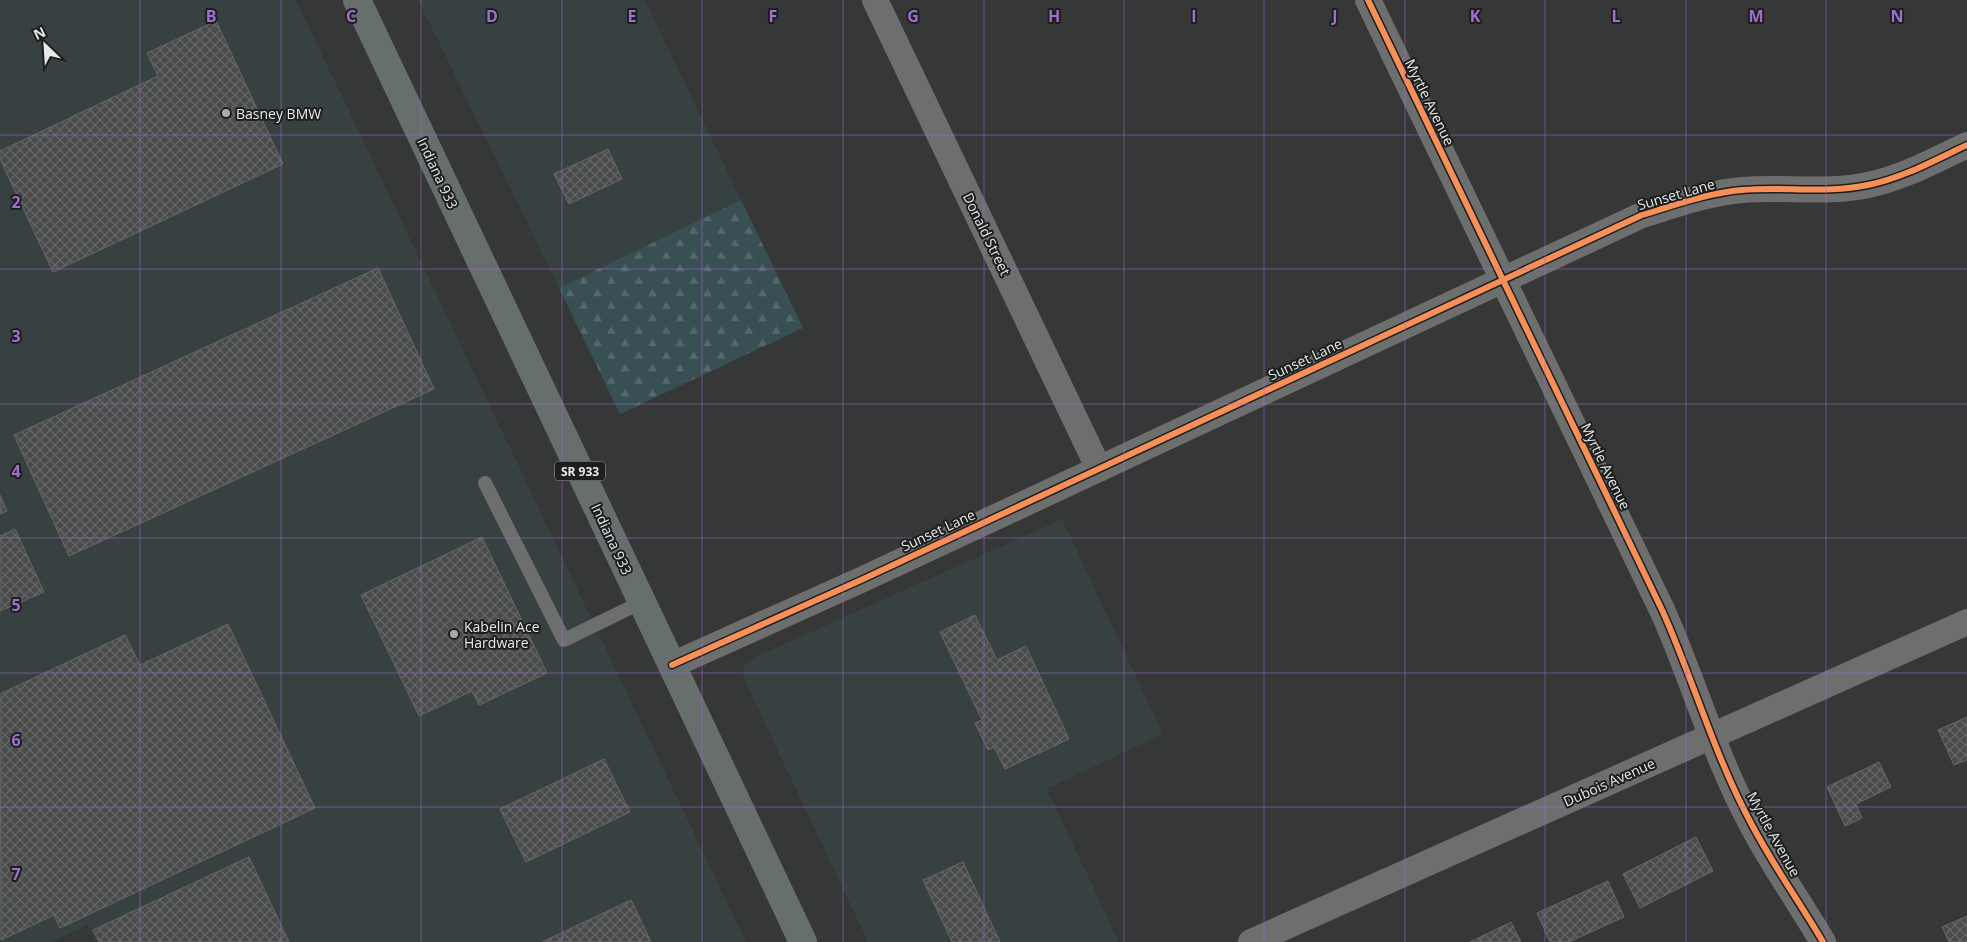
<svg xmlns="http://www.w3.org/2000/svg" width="1967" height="942" font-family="'Open Sans',sans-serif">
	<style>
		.built { fill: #374141 }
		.forest { fill: url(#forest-firs) }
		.building { fill: url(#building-cross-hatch); stroke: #666767 }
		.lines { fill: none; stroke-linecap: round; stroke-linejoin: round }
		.lane { stroke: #6d6f6f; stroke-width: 14 }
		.street { stroke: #6d6f6f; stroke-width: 26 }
		.primary { stroke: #676e6e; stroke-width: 28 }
		.cycleway-casing { stroke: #1d1f1f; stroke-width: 9 }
		.cycleway { stroke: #f78f57; stroke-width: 6 }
		.grid { fill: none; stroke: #a16ece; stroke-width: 1; stroke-opacity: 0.55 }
		.poi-dot { fill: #a9abab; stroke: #1d1f1f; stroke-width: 2 }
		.labels { text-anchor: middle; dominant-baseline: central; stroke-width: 4; stroke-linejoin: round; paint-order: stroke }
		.shield { fill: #1d1f1f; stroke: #aaacac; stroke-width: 1 }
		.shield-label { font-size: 12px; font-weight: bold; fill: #e7e9e9 }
		.street-label { font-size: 14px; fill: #e7e9e9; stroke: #1d1f1f }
		.poi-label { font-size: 14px; fill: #e7e9e9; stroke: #1d1f1f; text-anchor: start }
		.grid-label { font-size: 16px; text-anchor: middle; font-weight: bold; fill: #a16ece; stroke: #1d1f1f; stroke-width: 4; stroke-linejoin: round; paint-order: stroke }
	</style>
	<defs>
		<pattern id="forest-firs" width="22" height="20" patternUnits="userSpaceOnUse" patternTransform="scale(1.25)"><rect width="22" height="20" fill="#385054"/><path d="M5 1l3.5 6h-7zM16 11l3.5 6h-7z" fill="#55696d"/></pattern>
		<pattern id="building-cross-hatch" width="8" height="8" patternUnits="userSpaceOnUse" patternTransform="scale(1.25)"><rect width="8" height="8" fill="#4a4b4b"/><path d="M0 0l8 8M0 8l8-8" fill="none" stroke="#646565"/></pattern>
	</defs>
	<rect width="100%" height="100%" fill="#363737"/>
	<!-- built -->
	<g class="built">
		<path d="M0 0H296L746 942H97L88 925 51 942H0Z"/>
		<path d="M418 0H645L741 200 559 288Z"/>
		<path d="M1062 519 1163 734 1047 789 1119 942H868L743 677 744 665 753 658Z"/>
	</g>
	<!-- forest -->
	<path class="forest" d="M741 200 803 328 620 414 559 288Z"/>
	<!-- building -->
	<g class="building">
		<path d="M216 21 283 164 53 272 0 159V151L158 76 147 53Z"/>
		<path d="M608 149 622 179 569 204 554 174Z"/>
		<path d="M378 268 434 389 69 556 14 435Z"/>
		<path d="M0 495 7 511 0 514Z"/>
		<path d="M15 529 44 592 0 611V536Z"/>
		<path d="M482 537 547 673 479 705 472 691 419 716 361 595Z"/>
		<path d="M975 615 997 660 1026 646 1069 739 1005 769 994 747 988 750 975 723 982 720 940 632Z"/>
		<path d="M228 624 315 808 60 928 54 915 1 940 0 694 125 635 140 665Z"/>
		<path d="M1967 717V760L1954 765 1938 730Z"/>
		<path d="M604 759 630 812 526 862 500 809Z"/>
		<path d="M1879 762 1891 787 1856 804 1862 818 1845 826 1827 787Z"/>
		<path d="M1696 837 1713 871 1640 908 1623 874Z"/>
		<path d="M249 857 289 942H99L93 930Z"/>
		<path d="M963 862 1000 942H952L923 880Z"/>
		<path d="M1608 881 1624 917 1569 942H1550L1537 913Z"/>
		<path d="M631 900 651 942H542Z"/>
		<path d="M1967 916V942H1949L1942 927Z"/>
		<path d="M1511 922 1521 942H1470Z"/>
	</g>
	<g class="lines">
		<!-- lane -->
		<path class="lane" d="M485 483 564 640 642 602"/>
		<!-- street -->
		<g class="street">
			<path d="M875 0 1099 469"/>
			<path d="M1368 0 1663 612C1694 682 1715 757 1752 825 1773 865 1800 903 1823 942"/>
			<path d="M672 665 861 580 1642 215C1675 205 1708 193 1742 190 1784 186 1826 194 1868 185 1903 178 1935 160 1967 145"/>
			<path d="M1251 942 1967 622"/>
		</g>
		<!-- primary -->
		<path class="primary" d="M357 0 803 942"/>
		<defs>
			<g id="cycleway">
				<path d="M1368 0 1663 612C1694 682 1715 757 1752 825 1773 865 1800 903 1823 942"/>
				<path d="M672 665 861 580 1642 215C1675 205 1708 193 1742 190 1784 186 1826 194 1868 185 1903 178 1935 160 1967 145"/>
			</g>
		</defs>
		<!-- cycleway casing -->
		<use href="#cycleway" class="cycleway-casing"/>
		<!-- cycleway -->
		<use href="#cycleway" class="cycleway"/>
	</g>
	<!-- grid -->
	<path class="grid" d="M140 0V942M281 0V942M421 0V942M562 0V942M702 0V942M843 0V942M984 0V942M1124 0V942M1264 0V942M1405 0V942M1545 0V942M1686 0V942M1826 0V942M0 135H1967M0 269H1967M0 404H1967M0 538H1967M0 673H1967M0 807H1967"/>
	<!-- markers -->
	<g class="poi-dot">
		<circle cx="226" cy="113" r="5"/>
		<circle cx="454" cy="634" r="5"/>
	</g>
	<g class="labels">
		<!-- shield labels -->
		<rect class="shield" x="555" y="461.5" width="50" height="19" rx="4"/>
		<g class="shield-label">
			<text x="580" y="471">SR 933</text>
		</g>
		<!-- street labels -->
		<g class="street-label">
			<text transform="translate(1430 102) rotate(64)">Myrtle Avenue</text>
			<text transform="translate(438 173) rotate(65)">Indiana 933</text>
			<text transform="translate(1676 194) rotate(-16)">Sunset Lane</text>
			<text transform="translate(987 234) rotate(64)">Donald Street</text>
			<text transform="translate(1305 359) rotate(-25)">Sunset Lane</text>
			<text transform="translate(1606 466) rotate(64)">Myrtle Avenue</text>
			<text transform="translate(938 530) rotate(-25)">Sunset Lane</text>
			<text transform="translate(612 539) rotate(65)">Indiana 933</text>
			<text transform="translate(1609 782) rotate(-24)">Dubois Avenue</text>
			<text transform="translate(1774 834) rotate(61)">Myrtle Avenue</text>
		</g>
		<!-- poi labels -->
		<g class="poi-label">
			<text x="236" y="113">Basney BMW</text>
			<text x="464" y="626">Kabelin Ace<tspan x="464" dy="16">Hardware</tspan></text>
		</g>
	</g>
	<g class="grid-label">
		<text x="211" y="22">B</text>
		<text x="351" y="22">C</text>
		<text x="492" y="22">D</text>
		<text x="632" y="22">E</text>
		<text x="773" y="22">F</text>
		<text x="913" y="22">G</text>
		<text x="1054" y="22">H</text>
		<text x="1194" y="22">I</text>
		<text x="1335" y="22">J</text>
		<text x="1475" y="22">K</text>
		<text x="1616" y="22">L</text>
		<text x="1756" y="22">M</text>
		<text x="1897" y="22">N</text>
		<text x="16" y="208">2</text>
		<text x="16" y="342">3</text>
		<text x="16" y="477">4</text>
		<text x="16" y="611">5</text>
		<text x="16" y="746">6</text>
		<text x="16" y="880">7</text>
	</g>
	<!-- north arrow -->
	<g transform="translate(45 45) rotate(335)" stroke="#1d1f1f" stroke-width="4" paint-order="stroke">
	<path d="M0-4L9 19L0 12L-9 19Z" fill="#e7e9e9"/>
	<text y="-8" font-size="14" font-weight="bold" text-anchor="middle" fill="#e7e9e9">N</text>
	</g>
</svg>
